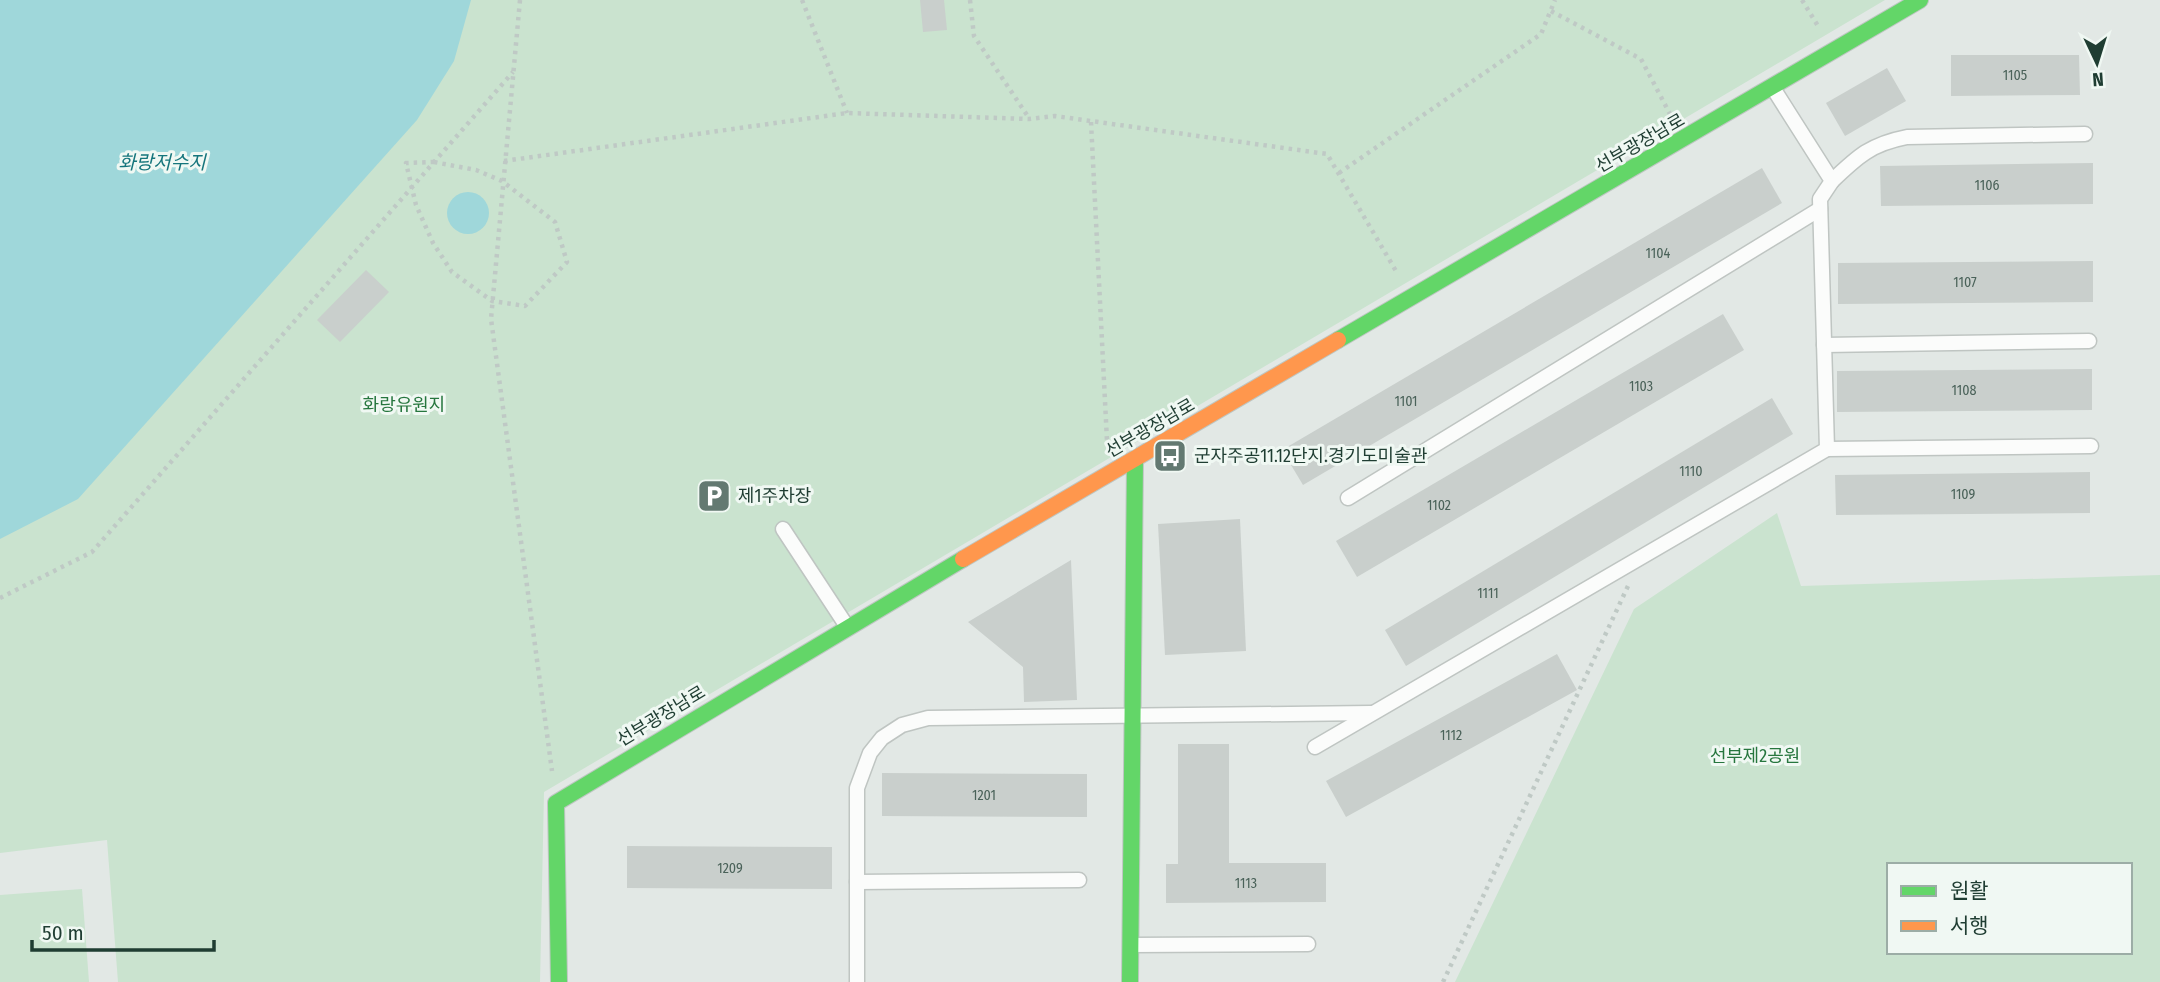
<svg xmlns="http://www.w3.org/2000/svg" width="2160" height="982" font-family="'Fira Sans Condensed','Noto Sans KR',sans-serif">
	<style>
		.green { fill: #cae3cf; fill-rule: evenodd }
		.water { fill: #9fd7da }
		.building { fill: #c9cfcc }
		.lines { fill: none; stroke-linecap: round; stroke-linejoin: round }
		.lane-casing { stroke: #bfc5c2; stroke-width: 17 }
		.fast-casing { stroke: #bec6c2; stroke-width: 18 }
		.slow-casing { stroke: #bec6c2; stroke-width: 18 }
		.path { stroke: #bfc9c5; stroke-width: 4.5; stroke-dasharray: 3.5 5; stroke-linecap: butt }
		.lane { stroke: #fbfcfb; stroke-width: 14 }
		.fast { stroke: #63d668; stroke-width: 16 }
		.slow { stroke: #ff974d; stroke-width: 16 }
		.labels { text-anchor: middle; dominant-baseline: central; stroke-width: 6; stroke-linejoin: round; paint-order: stroke }
		.number-label { font-size: 14px; fill: #4a6259 }
		.street-label { font-size: 18px; fill: #1f3d32; stroke: #f0f8f3 }
		.park-label { font-size: 18px; fill: #26763e; stroke: #f0f8f3 }
		.poi-label { font-size: 18px; fill: #1f3d32; stroke: #f0f8f3; text-anchor: start }
		.water-label { font-size: 19px; font-style: italic; fill: #15757c; stroke: #f0f8f3 }
	</style>
	<rect width="100%" height="100%" fill="#e2e8e5"/>
	<!-- green -->
	<g class="green">
		<path d="M0 0H1885L544 792 540 982H118L107 840 0 853Z"/>
		<path d="M1777 513 1801 586 2160 575V982H1455L1634 609ZM1889 865H2130V952H1889Z"/>
		<path d="M82 889 89 982H0V895Z"/>
	</g>
	<!-- water -->
	<g class="water">
		<path d="M0 0H471L454 61 417 120 78 499 0 539Z"/>
		<circle cx="468" cy="213" r="21"/>
	</g>
	<!-- building -->
	<g class="building">
		<path d="M920 0H944L947 30 923 32Z"/>
		<path d="M1951 55H2079L2080 95 1951 96Z"/>
		<path d="M1887 68 1906 101 1845 136 1826 103Z"/>
		<path d="M2093 163V204L1881 206 1880 166Z"/>
		<path d="M1762 168 1782 203 1303 485 1282 450Z"/>
		<path d="M2093 261V302L1838 304V263Z"/>
		<path d="M366 270 389 292 340 342 317 320Z"/>
		<path d="M1723 314 1744 350 1357 577 1336 541Z"/>
		<path d="M2092 369V410L1837 412V371Z"/>
		<path d="M1772 398 1793 434 1406 666 1385 630Z"/>
		<path d="M2090 472V513L1836 515 1835 475Z"/>
		<path d="M1240 519 1246 651 1165 655 1158 524Z"/>
		<path d="M1071 560 1077 700 1024 702 1023 667 968 622Z"/>
		<path d="M1557 654 1577 690 1346 817 1326 781Z"/>
		<path d="M1178 744H1229V863H1326V902L1166 903V864H1178Z"/>
		<path d="M882 773 1087 774V817L882 816Z"/>
		<path d="M627 846 832 847V889L627 888Z"/>
	</g>
	<g class="lines">
		<defs>
			<g id="lane">
				<path d="M1832 181C1858 156 1871 144 1907 137L2085 134"/>
				<path d="M1824 345 2089 341"/>
				<path d="M1827 449 2091 446"/>
				<path d="M1348 498 1820 209"/>
				<path d="M783 529 846 625"/>
				<path d="M1315 747 1827 449 1820 199 1832 181 1773 88"/>
				<path d="M857 882 1079 880"/>
				<path d="M1131 945 1308 944"/>
				<path d="M857 982V788L870 753 882 738 902 725 928 718 1371 713"/>
			</g>
			<g id="fast">
				<path d="M1338 340 1920 0"/>
				<path d="M559 982 556 803 963 559"/>
				<path d="M1130 982 1135 459"/>
			</g>
			<path id="slow" d="M963 559 1338 340"/>
		</defs>
		<!-- lane casing -->
		<use href="#lane" class="lane-casing"/>
		<!-- fast casing -->
		<use href="#fast" class="fast-casing"/>
		<!-- slow casing -->
		<use href="#slow" class="slow-casing"/>
		<!-- path -->
		<g class="path">
			<path d="M520 0 491 319 552 771"/>
			<path d="M802 0 847 113"/>
			<path d="M970 0 974 36 1029 118"/>
			<path d="M1802 0 1818 26"/>
			<path d="M1551 11 1641 59 1670 114"/>
			<path d="M1091 122 1107 441"/>
			<path d="M504 161 847 113 1029 119 1055 116 1327 154 1396 271"/>
			<path d="M434 162 476 170 502 181 555 222 567 262 525 306 492 301 452 272 433 243 416 205 406 163Z"/>
			<path d="M1339 173 1541 34 1555 0"/>
			<path d="M0 598 92 552 513 72"/>
			<path d="M1443 982 1628 586"/>
		</g>
		<!-- lane -->
		<use href="#lane" class="lane"/>
		<!-- fast -->
		<use href="#fast" class="fast"/>
		<!-- slow -->
		<use href="#slow" class="slow"/>
	</g>
	<!-- icons -->
	<defs>
		<symbol id="bus-square" viewBox="-11 -11 22 22"><rect x="-9" y="-9" width="18" height="18" rx="4" fill="#637971" stroke="#f0f8f3"/><path d="M-5-6H5V4H4V6H2V4H-2V6H-4V4H-5ZM-3.5-4V0h7V-4ZM-3.5 1.2v1.5H-2V1.2ZM2 1.2v1.5H3.5V1.2Z" fill="#fff"/></symbol>
		<symbol id="parking-square" viewBox="-11 -11 22 22"><rect x="-9" y="-9" width="18" height="18" rx="4" fill="#637971" stroke="#f0f8f3"/><path d="M-3.5-5.5H1a3.5 3.5 0 0 1 0 7H-1V5.5H-3.5ZM-1-3.4V-.6H.8a1.4 1.4 0 0 0 0-2.8Z" fill="#fff"/></symbol>
	</defs>
	<g fill-rule="evenodd">
		<use href="#bus-square" x="1151" y="437" width="38" height="38"/>
		<use href="#parking-square" x="695" y="477" width="38" height="38"/>
	</g>
	<g class="labels">
		<!-- number labels -->
		<g class="number-label">
			<text x="2015" y="75">1105</text>
			<text x="1987" y="185">1106</text>
			<text x="1658" y="253">1104</text>
			<text x="1965" y="282">1107</text>
			<text x="1641" y="386">1103</text>
			<text x="1964" y="390">1108</text>
			<text x="1406" y="401">1101</text>
			<text x="1691" y="471">1110</text>
			<text x="1963" y="494">1109</text>
			<text x="1439" y="505">1102</text>
			<text x="1488" y="593">1111</text>
			<text x="1451" y="735">1112</text>
			<text x="984" y="795">1201</text>
			<text x="730" y="868">1209</text>
			<text x="1246" y="883">1113</text>
		</g>
		<!-- street labels -->
		<g class="street-label">
			<text transform="translate(1640 143) rotate(-30)">선부광장남로</text>
			<text transform="translate(1150 428) rotate(-30)">선부광장남로</text>
			<text transform="translate(661 716) rotate(-31)">선부광장남로</text>
		</g>
		<!-- park labels -->
		<g class="park-label">
			<text x="404" y="405">화랑유원지</text>
			<text x="1755" y="756">선부제2공원</text>
		</g>
		<!-- poi labels -->
		<g class="poi-label">
			<text x="1194" y="456">군자주공11.12단지.경기도미술관</text>
			<text x="738" y="496">제1주차장</text>
		</g>
		<!-- water labels -->
		<g class="water-label">
			<text x="162" y="162">화랑저수지</text>
		</g>
	</g>
	<!-- legend -->
	<rect x="1887" y="863" width="245" height="91" fill="#f0f8f3" stroke="#9cada6" stroke-width="2"/>
	<rect x="1901" y="886" width="35" height="10" fill="#63d668" stroke="#9cada6" stroke-width="2"/>
	<text x="1950" y="898" font-size="21" fill="#1f3d32">원활</text>
	<rect x="1901" y="921" width="35" height="10" fill="#ff974d" stroke="#9cada6" stroke-width="2"/>
	<text x="1950" y="933" font-size="21" fill="#1f3d32">서행</text>
	<!-- north arrow -->
	<g transform="translate(2097 63) rotate(176)" stroke="#f0f8f3" stroke-width="5" paint-order="stroke">
	<path d="M0-5L12 26L0 18L-12 26Z" fill="#1f3d32"/>
	<text y="-10" font-size="19" font-weight="bold" text-anchor="middle" fill="#1f3d32">N</text>
	</g>
	<!-- scale -->
	<path d="M32 940v10h182v-10" fill="none" stroke="#1f3d32" stroke-width="3.5"/>
	<text x="42" y="940" font-size="21" fill="#1f3d32" stroke="#f0f8f3" stroke-width="5" paint-order="stroke">50 m</text>
</svg>
